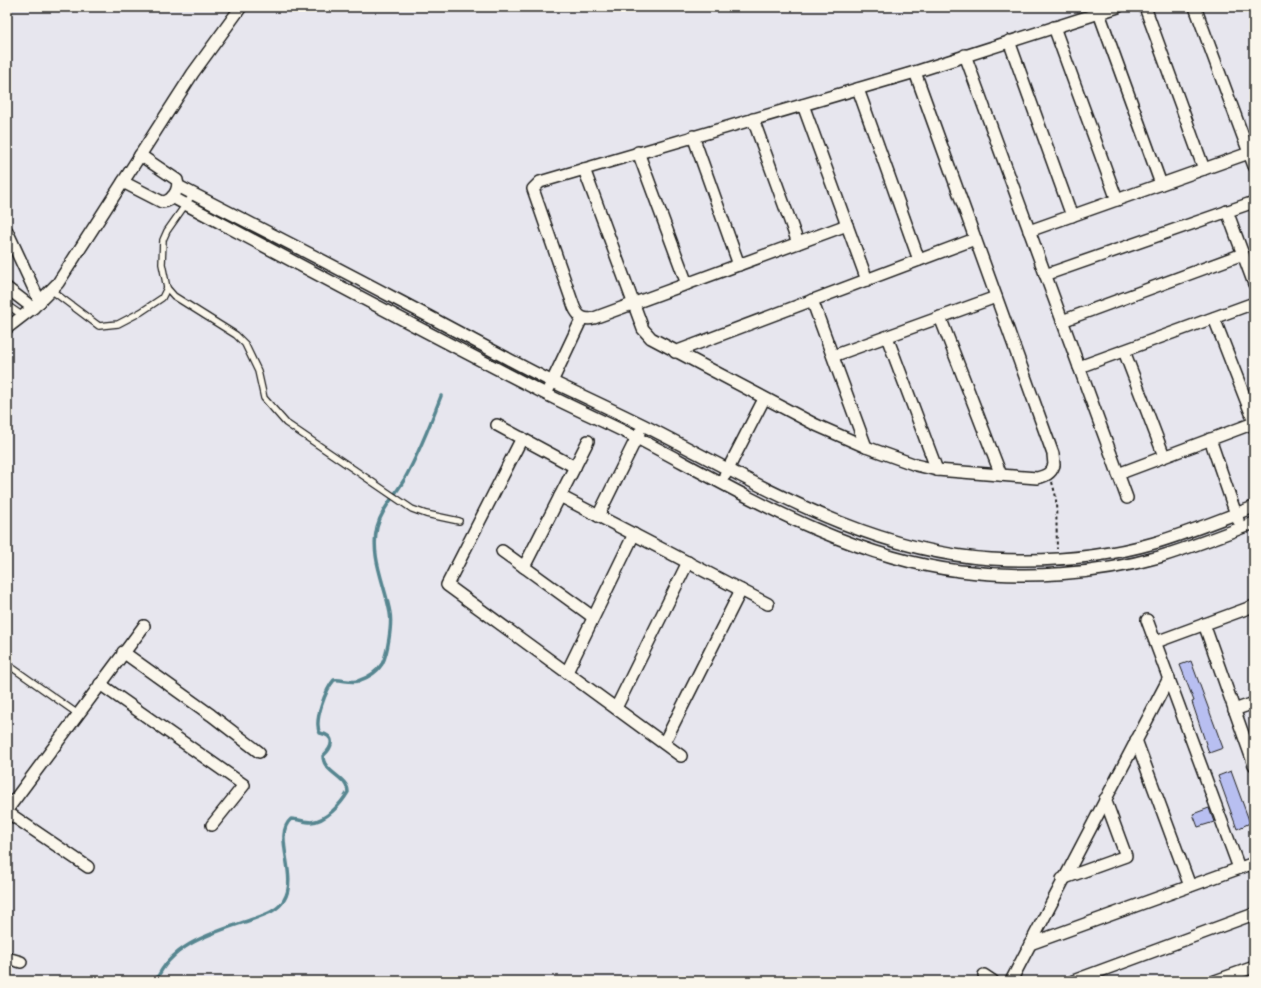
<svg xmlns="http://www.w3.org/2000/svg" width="1261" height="988" font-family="'Playpen Sans',sans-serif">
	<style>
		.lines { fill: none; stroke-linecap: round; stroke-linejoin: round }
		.stream { stroke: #578690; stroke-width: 3.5 }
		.building { fill: #b8bff1; stroke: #1c1c1c }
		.lane-casing { stroke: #1c1c1c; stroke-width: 8 }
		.street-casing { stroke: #1c1c1c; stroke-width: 14 }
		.path { stroke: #1c1c1c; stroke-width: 2; stroke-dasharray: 3 3; stroke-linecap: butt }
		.lane { stroke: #fbf7ec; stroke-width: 5.5 }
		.street { stroke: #fbf7ec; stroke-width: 11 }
	</style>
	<rect width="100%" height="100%" fill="#e7e6ee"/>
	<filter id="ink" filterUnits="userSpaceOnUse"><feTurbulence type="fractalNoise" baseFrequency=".025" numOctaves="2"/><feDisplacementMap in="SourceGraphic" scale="8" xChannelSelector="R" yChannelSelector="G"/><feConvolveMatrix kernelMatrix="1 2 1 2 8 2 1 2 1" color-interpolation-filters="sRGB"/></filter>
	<g filter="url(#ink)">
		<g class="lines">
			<!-- stream -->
			<path class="stream" d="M156 981C172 942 217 932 253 919 264 915 278 911 284 900 299 876 272 835 291 819 297 819 305 822 311 822 326 821 341 804 348 792 348 777 323 773 323 756 333 747 336 736 320 733 313 722 326 689 334 680 342 679 349 683 358 681 367 678 377 672 382 664 388 653 392 624 390 613 385 584 370 557 377 527 382 509 395 495 404 480 419 453 430 425 441 396"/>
		</g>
		<!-- building -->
		<g class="building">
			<path d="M1191 661 1223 748 1209 753 1192 702 1194 701 1180 665Z"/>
			<path d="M1231 771 1250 823 1237 829 1218 776Z"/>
			<path d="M1209 808 1214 822 1198 827 1193 814Z"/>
		</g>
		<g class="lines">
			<defs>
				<g id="lane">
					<path d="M193 194 167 231 163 240 162 264 167 288 174 296 236 335 245 344 258 371 264 398 286 423 412 509 426 514 459 521"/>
					<path d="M51 290 99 326 118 324 141 312 162 298 167 288"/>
					<path d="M7 305 23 316"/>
					<path d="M7 664 78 714"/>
				</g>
				<g id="street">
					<path d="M1145 7 1204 169"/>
					<path d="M1195 7 1254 166"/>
					<path d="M1099 13 1161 184"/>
					<path d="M1054 27 1117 200"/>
					<path d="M1009 41 1072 216"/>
					<path d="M965 55 1127 498"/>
					<path d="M858 89 919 260"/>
					<path d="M803 105 867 280"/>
					<path d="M753 119 798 243"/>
					<path d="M693 136 739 265"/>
					<path d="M638 152 687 284"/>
					<path d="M584 169 643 329 651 338 816 425 866 447 916 465 937 470 1037 478C1045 476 1051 474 1054 465L1053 454 915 72"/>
					<path d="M123 182 162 202C172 202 180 189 177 180L140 155"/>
					<path d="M178 186C249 223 321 259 392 297 446 325 499 355 553 382 583 396 613 410 643 425 754 481 864 551 991 559 1045 562 1102 558 1154 543 1188 533 1221 519 1254 507"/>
					<path d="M172 197C296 263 419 329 544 393 575 409 608 423 639 439 740 492 845 557 960 571 1026 579 1096 575 1159 557 1191 547 1223 535 1254 523"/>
					<path d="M1227 211 1254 284"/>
					<path d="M847 225 594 318C583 321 578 316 574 307L533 189 540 182 915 72 1118 7"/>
					<path d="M7 231 40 302"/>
					<path d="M1029 231 1249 153"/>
					<path d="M1045 275 1254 202"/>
					<path d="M7 288 33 308"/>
					<path d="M812 300 866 447"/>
					<path d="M940 317 1001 475"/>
					<path d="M1214 318 1254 421"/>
					<path d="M1062 321 1243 254"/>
					<path d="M7 328 33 308 58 283 193 73 241 7"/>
					<path d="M887 337 937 470"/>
					<path d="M1124 351 1164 456"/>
					<path d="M675 352 975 239"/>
					<path d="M833 356 996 297"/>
					<path d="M1079 367 1254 303"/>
					<path d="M549 388 582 318"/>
					<path d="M497 425 575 467"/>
					<path d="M522 438 447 585 681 756"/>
					<path d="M1210 439 1238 520"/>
					<path d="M1118 474 1254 423"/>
					<path d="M725 475 764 399"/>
					<path d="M560 496 768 604"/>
					<path d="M598 516 639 433"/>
					<path d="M502 551 593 617"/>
					<path d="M524 567 588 441"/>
					<path d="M1147 620 1239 868"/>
					<path d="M1204 624 1254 765"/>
					<path d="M1156 642 1254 606"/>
					<path d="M123 652 211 715 259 752"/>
					<path d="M567 672 634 534"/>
					<path d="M100 684 244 785 212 825"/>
					<path d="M616 708 688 562"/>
					<path d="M1234 710 1254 703"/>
					<path d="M1136 740 1190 886"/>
					<path d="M664 743 741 590"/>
					<path d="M7 810 144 626"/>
					<path d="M7 812 88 867"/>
					<path d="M1062 879 1126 856 1105 799"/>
					<path d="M1030 944 1254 863"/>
					<path d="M7 958 21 962"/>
					<path d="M984 975 993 981"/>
					<path d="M1011 981 1169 678"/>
					<path d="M1073 981 1254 914"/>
					<path d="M1215 981 1254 967"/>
				</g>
			</defs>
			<!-- lane casing -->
			<use href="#lane" class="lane-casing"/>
			<!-- street casing -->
			<use href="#street" class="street-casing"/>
			<!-- path -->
			<path class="path" d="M1052 482 1056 497 1057 549"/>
			<!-- lane -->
			<use href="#lane" class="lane"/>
			<!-- street -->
			<use href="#street" class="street"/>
		</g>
	</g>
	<!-- margin -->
	<rect width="1261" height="988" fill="none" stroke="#fbf7ec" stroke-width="24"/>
	<rect x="12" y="12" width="1237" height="964" fill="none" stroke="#1c1c1c" stroke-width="1.5" filter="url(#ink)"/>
</svg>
